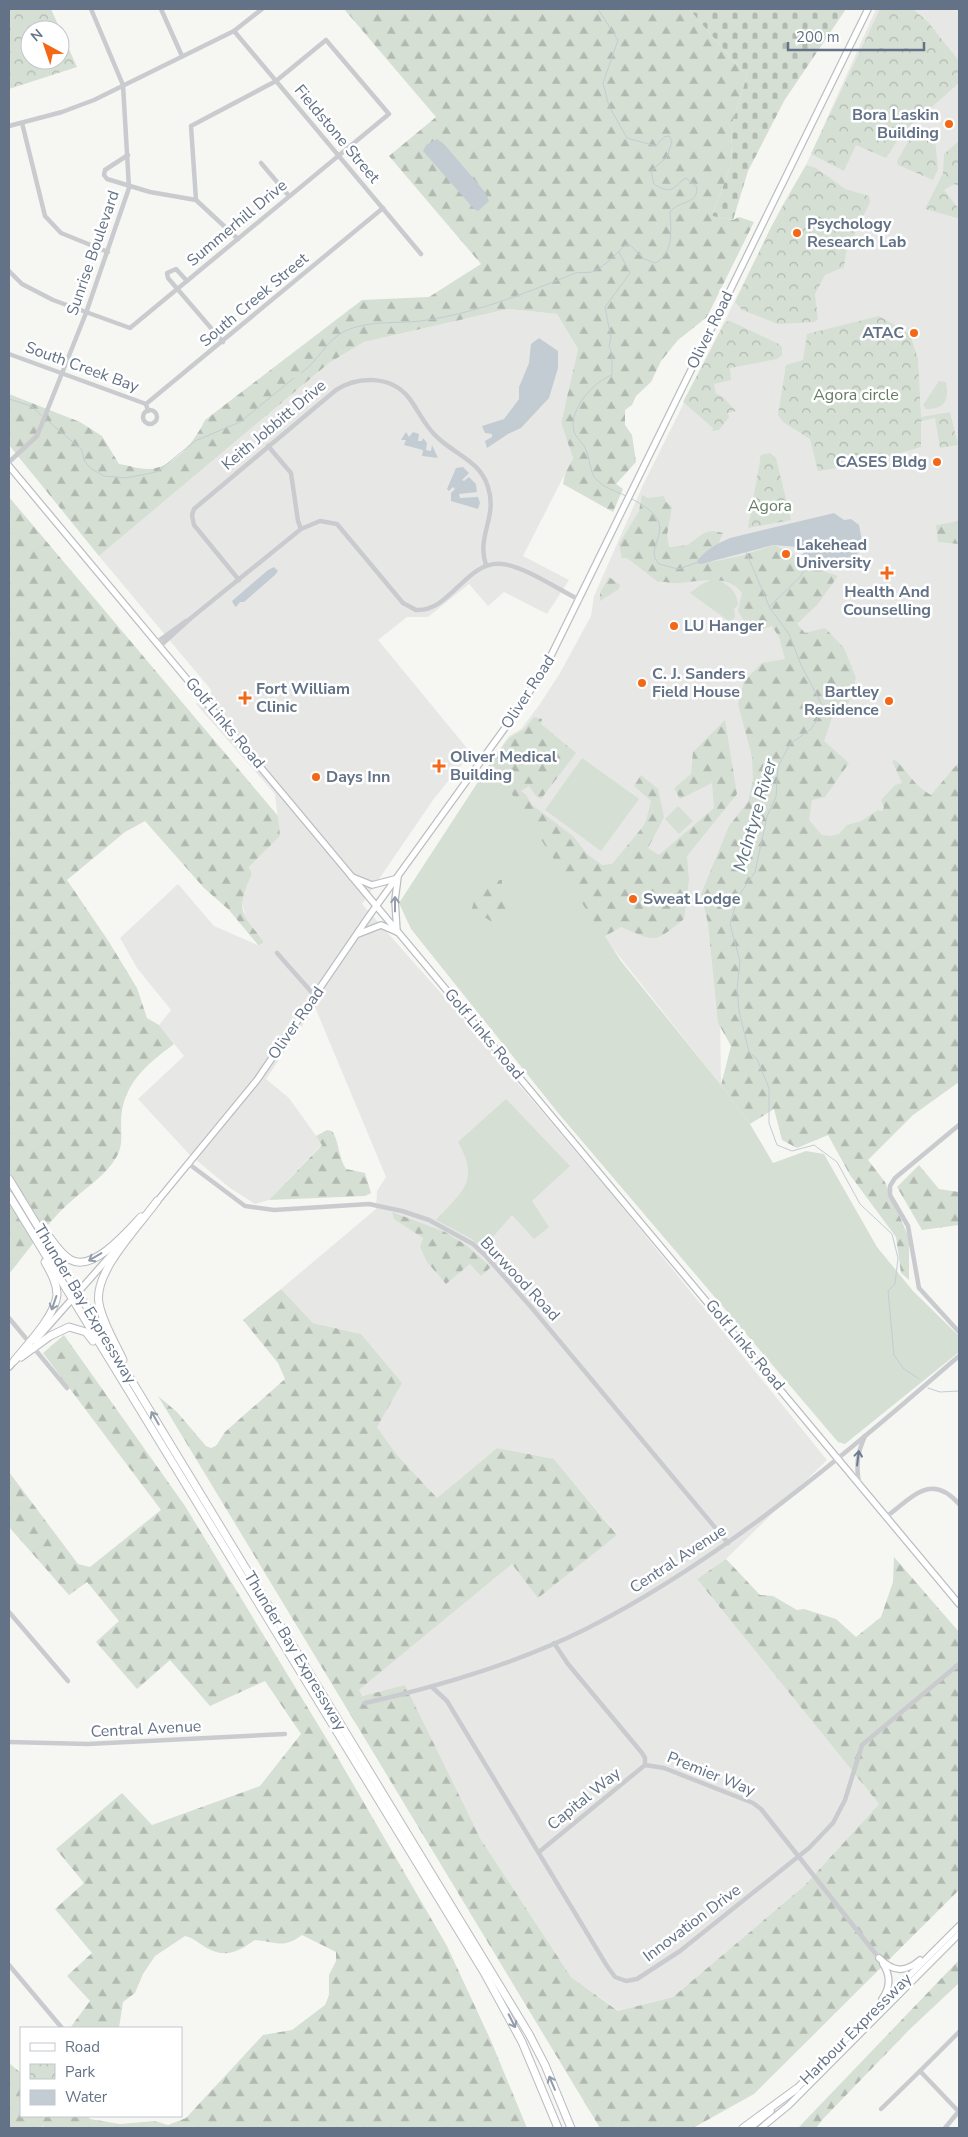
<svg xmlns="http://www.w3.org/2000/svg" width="968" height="2137" font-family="'Nunito Sans',sans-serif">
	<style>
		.built { fill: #e7e8e6 }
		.green { fill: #d6dfd3 }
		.forest { fill: url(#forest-firs) }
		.cemetery { fill: url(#cemetery-stones) }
		.park { fill: url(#park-crowns); fill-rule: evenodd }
		.water { fill: #c3ccd3 }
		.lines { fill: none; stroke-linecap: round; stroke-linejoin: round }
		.stream { stroke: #c3ccd3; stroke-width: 1 }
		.major-casing { stroke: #bbbec2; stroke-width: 8 }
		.highway-casing { stroke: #babdc0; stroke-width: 9 }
		.minor { stroke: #c9cbcf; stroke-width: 4.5 }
		.major { stroke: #fff; stroke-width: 5.5 }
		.highway { stroke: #fff; stroke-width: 7 }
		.oneway { stroke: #929cab }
		.oneway2 { stroke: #6d7b8e }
		.poi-dot { fill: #f36717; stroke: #fff; stroke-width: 2 }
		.labels { text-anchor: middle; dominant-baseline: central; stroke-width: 5; stroke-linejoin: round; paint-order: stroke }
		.poi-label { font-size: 16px; font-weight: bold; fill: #637287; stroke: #fff; text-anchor: start }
		.street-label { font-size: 16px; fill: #637287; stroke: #fff }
		.park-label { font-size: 16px; fill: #647d62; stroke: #fff }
		.water-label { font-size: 18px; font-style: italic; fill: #5f7483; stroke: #fff }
	</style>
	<defs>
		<pattern id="forest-firs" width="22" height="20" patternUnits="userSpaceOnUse" patternTransform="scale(1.25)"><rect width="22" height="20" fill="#d6dfd3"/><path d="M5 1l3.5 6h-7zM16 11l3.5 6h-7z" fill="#b1b9b1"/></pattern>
		<pattern id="cemetery-stones" width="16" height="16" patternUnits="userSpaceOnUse" patternTransform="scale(1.25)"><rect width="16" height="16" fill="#d6dfd3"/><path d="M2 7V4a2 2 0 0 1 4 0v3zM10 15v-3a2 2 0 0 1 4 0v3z" fill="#b1b9b1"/></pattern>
		<pattern id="park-crowns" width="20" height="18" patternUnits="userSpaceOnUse" patternTransform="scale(1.25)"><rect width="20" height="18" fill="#d6dfd3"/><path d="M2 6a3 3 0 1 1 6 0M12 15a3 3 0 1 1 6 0" fill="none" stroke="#b1b9b1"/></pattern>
	</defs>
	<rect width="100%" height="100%" fill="#f6f7f3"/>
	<!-- built -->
	<g class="built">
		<path d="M876 9H959V811L720 1014 721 1085 604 937 491 761 509 736 521 729 540 704 560 673 591 616 594 596 643 485 783 204 806 165Z"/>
		<path d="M508 309 557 314 578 349 561 423 573 458 523 556 569 580 547 614 504 592 488 606 469 584 428 617H407L378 640 471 753 433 800 362 904 455 1009 614 1197 827 1460 726 1559 697 1579 879 1804 804 1886 673 1997 619 2011 571 1977 480 1838 359 1690 512 1564 617 1534 554 1459 497 1448 437 1498 397 1455 377 1427 361 1334 313 1323 281 1289 376 1209 377 1191 386 1177 315 1007 266 1079 289 1098 322 1144 269 1200 255 1204 230 1188 189 1154 138 1099 184 1056 159 1025 171 1010 137 968 120 938 178 884 214 926 260 946 264 942 246 919 241 898 252 874 249 867 280 836 275 794 196 704 212 691 99 556 329 363 364 342Z"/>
	</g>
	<!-- green -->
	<g class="green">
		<path d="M939 381 946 382C949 399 946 409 926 409L923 405Z"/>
		<path d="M713 579C726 581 738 592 738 605L734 609 735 617 730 622 690 593 702 584Z"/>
		<path d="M582 758 639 799 601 851 545 810Z"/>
		<path d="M491 762 621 961 721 1085 750 1124 773 1163 806 1151 824 1154 877 1247 913 1291 959 1336V1352L845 1444 838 1442 559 1114 411 929 399 903Z"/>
		<path d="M678 806 693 821 679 834 665 819Z"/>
		<path d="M506 1099 570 1166 532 1201 549 1227 534 1239 512 1215 492 1238 502 1264 470 1238 436 1220C463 1191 480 1181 458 1142Z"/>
	</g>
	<!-- forest -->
	<g class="forest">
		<path d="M344 9H689L747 76 732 124 731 165 712 216 733 220 739 217 754 222 707 317 678 340 661 361 651 382 636 396 632 405 625 410V425L632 435 636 462 616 484 623 489 613 512 563 484 565 474 573 458 561 423 578 349 557 314 508 309 364 342 329 363 99 556 9 445V394L80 422 102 436 119 464C128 465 138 469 147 469 174 469 195 441 205 420L362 300 429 297 481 264 389 156 436 117Z"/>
		<path d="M642 495 648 498 664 496 666 502 672 507 667 535 669 547C674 547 686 546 689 544 704 534 704 528 723 533L711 562 740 556 774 545C796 554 814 569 838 576L817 605 797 624 805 633 825 628 844 648 856 678 846 711 832 718 824 741 849 763 825 797 812 800 809 820 822 835 830 836 839 834 847 825 861 821 878 810 882 811 884 807 881 800 895 785 902 783 892 761 895 760C909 772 912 784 931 795L959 762V1082L913 1115 868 1160 885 1182 909 1238V1280L901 1273 896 1237 850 1175 828 1135 797 1148 782 1140 774 1109 750 1124 721 1085 731 1046 718 1023 708 923 701 894 729 826 748 802 753 780 752 757 738 704 744 681 762 663 785 659 779 637 772 626 760 630 747 626 738 611 742 593C727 573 699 582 678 583 672 584 666 581 658 582L627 558H622L619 544 639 511Z"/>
		<path d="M9 497 278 816 280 836 249 867 252 874C235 911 241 912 264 942L259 946 229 910 204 888 145 821 125 832 67 880 109 942 137 988 147 1018 159 1025 174 1044C146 1065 122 1084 121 1122 121 1133 123 1146 117 1156 106 1176 85 1188 68 1204 46 1224 28 1251 9 1274Z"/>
		<path d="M959 521V544L938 542 936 525Z"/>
		<path d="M609 577 620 585 619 589 600 601V593Z"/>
		<path d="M534 717 542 719 541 724 576 753 541 799 536 796 529 786 521 791 526 795 532 805 573 836 587 854 602 865 612 864 641 829 646 821 651 801 634 786 641 775 658 789 664 817 648 848 659 855 714 808 712 783 680 799 674 788 691 774 693 752 725 720 737 794 687 856 689 880 684 919C653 944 657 942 621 927L604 937 491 762 509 738 524 729Z"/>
		<path d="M482 879 502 880V893L516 901 525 912 512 914 501 925 492 922 472 909 478 884Z"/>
		<path d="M327 1130 332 1131C339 1140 338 1157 346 1169L365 1173 371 1193 365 1196 269 1200 322 1145 316 1136Z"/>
		<path d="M919 1165 939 1189 959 1192V1225L922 1230 897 1187Z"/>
		<path d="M392 1212 445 1232 466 1245 491 1267 481 1276 470 1264 446 1284 427 1262 420 1247 423 1238 394 1219Z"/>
		<path d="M281 1289 313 1323 361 1334 402 1383 377 1427 397 1455 437 1498 497 1448 554 1459 617 1535 538 1598 512 1564 359 1690 363 1696 405 1685 480 1838 571 1977 618 2011 673 1997 804 1886 879 1804 697 1579 726 1559 760 1595 773 1596 797 1610 804 1609 836 1619 856 1637 881 1617 893 1582 894 1557 959 1632V1890L754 2094 693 2128H600L158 1396 177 1412 206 1446 211 1448 216 1446 225 1432 285 1379 278 1363 243 1320Z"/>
		<path d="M64 1335 185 1506 331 1746 447 1946 491 2041 527 2128H45L43 2126 41 2128H9V2063L21 2073V2116H88L90 2119 120 2124 155 2121 168 2125 186 2118 263 2035 292 2030 325 2005 329 1995V1975L336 1961V1952L302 1935C283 1949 278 1942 255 1940 240 1950 227 1959 209 1949 200 1945 195 1938 185 1936L155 1956 143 1974 135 1993 123 2002 119 2028H70L90 2001 67 1976 92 1953 55 1909 84 1883 56 1849 122 1793 152 1825 260 1786 301 1734 265 1681 210 1706 170 1660 137 1689 96 1642 119 1621 87 1582 69 1595 9 1527V1472L78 1564 90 1567 161 1510 43 1353Z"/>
		<path d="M959 1960V1983L910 2029 823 2119 816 2128H798Z"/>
	</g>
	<!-- cemetery -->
	<path class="cemetery" d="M689 9H846L784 101 748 171 733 220 712 216 731 165 732 124 747 76Z"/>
	<!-- park -->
	<g class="park">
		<path d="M9 9H51L77 67 9 89ZM30 30H60V60H30Z"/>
		<path d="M880 9H913L928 22 959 61V83L902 133 886 158 856 145 844 171 811 154Z"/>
		<path d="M922 129 927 134 934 129 938 169 933 180 898 165 897 161 909 140Z"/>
		<path d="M959 141V186L954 184 944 190 959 209V218H957L925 209 943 173 944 154Z"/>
		<path d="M806 165 816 168 845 189 869 196 870 202 846 253 844 267 825 275 815 294 818 319 814 322 778 324 742 310 735 302 771 227Z"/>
		<path d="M879 316 910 334 918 359 921 417 950 412 958 445 940 448 935 418 921 421V447L862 464 818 471 810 439 783 422 778 415 786 365 803 360 807 334Z"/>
		<path d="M730 321 779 344 782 347V355L777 359 730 368 731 380 714 384 716 394 722 396 736 411 728 413 729 417 719 430 712 431 713 428 683 402 725 322Z"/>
		<path d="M770 453 776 458 791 520 748 528 761 455Z"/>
	</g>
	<!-- water -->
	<g class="water">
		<path d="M437 139 444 144 485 192 489 201 478 211 474 209 423 151 426 145Z"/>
		<path d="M539 338 558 351V368L549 398 521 428 508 434 487 448 485 441 492 437V434L485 433 482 426 504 419 519 399V387L529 363 531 344Z"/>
		<path d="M406 432 409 437 413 432 419 434 418 441H422L423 438 427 443 426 450 431 451 432 445 438 458 422 456 423 450 404 445 406 440H401Z"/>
		<path d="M463 467 469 473 462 480 464 481 469 477 476 484 477 492 459 494 460 498 478 497 480 503 478 509 451 501V493L455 489 453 487 449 491 447 489 456 468Z"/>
		<path d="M834 513 844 520 851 519 859 525 863 546 849 565 823 569 802 555 804 552 798 547 773 545 701 564 696 563C704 550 717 544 730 538Z"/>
		<path d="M274 567 278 571 275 575 244 602H240L236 607 234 605 232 601 268 570Z"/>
	</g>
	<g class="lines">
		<!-- stream -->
		<g class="stream">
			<path d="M619 252 630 273 605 307 611 338 609 346 612 354V375C594 381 568 410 574 431 576 439 584 443 586 450 590 459 590 473 596 479 604 488 616 491 626 496"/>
			<path d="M301 373C318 362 326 340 345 331 369 320 394 324 420 321 474 314 523 294 573 274 579 271 589 274 595 271 605 265 616 255 624 246L629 244 644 259 655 263C674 254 671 230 670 212 679 200 698 205 697 187L686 178C672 187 673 196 654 184L651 171 667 157 672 141 669 136 664 137 656 146 627 138 609 106 603 83 618 40 598 9"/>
			<path d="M9 399 31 406 41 415"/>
			<path d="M47 420 82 450 84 460 90 468 104 476 125 478 157 472 195 441 240 422 294 378"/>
			<path d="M630 498C688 527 640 543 659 564L678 569 696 563"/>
			<path d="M746 552 769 606"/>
			<path d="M810 561 800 577 769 607 789 634 801 665 822 705 817 720 811 729 790 744 782 759 778 767 776 797 767 816 755 872 738 897 730 924 740 961 737 990 739 1011 749 1052 757 1059 769 1088V1123L777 1145 792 1151 814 1145 837 1162 860 1204 892 1234 898 1258 895 1284 888 1291 894 1355 903 1368 919 1379"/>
			<path d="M928 1388 940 1392 959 1391"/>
		</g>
		<defs>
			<g id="major">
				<path d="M9 466 959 1604"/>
				<path d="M352 877 372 885 395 879"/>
				<path d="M397 932 395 900 398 877"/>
				<path d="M358 934 381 925 395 931"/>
				<path d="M155 1204 257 1080 369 916 507 725 544 670 868 9"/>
				<path d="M35 1341 118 1247"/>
				<path d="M9 1367 17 1358"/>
				<path d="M879 1958C893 1972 905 1973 920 1960"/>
				<path d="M882 1999C890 1988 891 1976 883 1964"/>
				<path d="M793 2092 959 1926"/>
				<path d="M750 2128 771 2111"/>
				<path d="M761 2128 789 2105 959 1934"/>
			</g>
			<g id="highway">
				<path d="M9 1179 529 2034 545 2065 571 2128"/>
				<path d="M9 1195 485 1974 522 2042 558 2128"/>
				<path d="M45 1231C52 1240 60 1254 71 1260 93 1272 127 1232 141 1217"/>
				<path d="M21 1357 50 1336 69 1327 86 1332 93 1341"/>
				<path d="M123 1360C115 1342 102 1322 99 1303 93 1272 140 1225 157 1201"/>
				<path d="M14 1361C27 1345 55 1316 57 1295 57 1283 51 1273 45 1262"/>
				<path d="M743 2128 796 2089"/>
			</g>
		</defs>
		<!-- major casing -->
		<use href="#major" class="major-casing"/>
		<!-- highway casing -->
		<use href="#highway" class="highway-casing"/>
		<!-- minor -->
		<g class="minor">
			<path d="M161 9 182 56"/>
			<path d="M234 31 421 254"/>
			<path d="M22 123 45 216 61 233 108 252"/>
			<path d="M9 126 62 112 94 100 234 31 262 9"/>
			<path d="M128 155 105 170 104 175 107 179 150 192 196 200 238 239"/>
			<path d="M261 163 289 196"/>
			<path d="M9 271 22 284 53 300 130 328 389 114 326 40 276 81 191 126 196 200"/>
			<path d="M187 281 176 269 167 273 168 278 223 342"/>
			<path d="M9 354 146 404"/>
			<circle cx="150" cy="417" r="7"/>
			<path d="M148 411 146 404 383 208"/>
			<path d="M268 446 291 473 298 521 301 529"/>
			<path d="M9 462 37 436 86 313 129 188 123 85 91 9"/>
			<path d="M239 580 194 525 192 515 194 509 336 390C358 376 391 375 409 398 419 411 425 427 438 438 456 455 480 461 488 487 498 518 476 535 486 565"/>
			<path d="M157 642 186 621"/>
			<path d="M160 646 191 618 301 529 320 521 337 524 403 603 416 610C451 612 466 560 502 564 524 566 559 590 580 600"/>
			<path d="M277 953 315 996"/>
			<path d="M959 1125 895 1178 890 1186V1195L908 1226 919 1288 959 1332"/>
			<path d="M189 1164 245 1206 274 1210 369 1204 402 1211 429 1220 473 1244 485 1255 531 1307 728 1543"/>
			<path d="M9 1318 67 1388"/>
			<path d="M859 1483C856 1466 857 1453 865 1436"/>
			<path d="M886 1517C913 1497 931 1472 959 1504"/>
			<path d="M9 1612 68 1681"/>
			<path d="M554 1643 568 1664 642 1753 645 1758V1765L664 1768 753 1803 761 1809 879 1958"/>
			<path d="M432 1687 447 1701 607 1966 615 1977 626 1981 637 1979 680 1951 809 1848 833 1823 845 1800 862 1745 959 1664"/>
			<path d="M365 1703C440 1686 515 1664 584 1630 722 1560 842 1457 959 1356"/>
			<path d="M9 1742 88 1744 285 1734"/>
			<path d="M539 1852 645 1765"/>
			<path d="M9 1965 62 2028"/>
			<path d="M881 2109 920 2071"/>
			<path d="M959 2112 920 2071 959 2032"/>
			<path d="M945 2128 959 2111"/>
		</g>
		<!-- major -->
		<use href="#major" class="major"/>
		<!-- highway -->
		<use href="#highway" class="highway"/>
	</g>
	<!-- one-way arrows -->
	<defs><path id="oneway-shaft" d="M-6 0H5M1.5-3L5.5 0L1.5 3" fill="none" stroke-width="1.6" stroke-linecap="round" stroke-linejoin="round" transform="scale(1.25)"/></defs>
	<g class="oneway">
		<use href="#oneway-shaft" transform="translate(395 904) rotate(-90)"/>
		<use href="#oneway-shaft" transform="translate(95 1257) rotate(149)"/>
		<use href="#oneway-shaft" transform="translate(54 1303) rotate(109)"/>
		<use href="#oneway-shaft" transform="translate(155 1418) rotate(-120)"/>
		<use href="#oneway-shaft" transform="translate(512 2021) rotate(63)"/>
		<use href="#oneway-shaft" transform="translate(552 2083) rotate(-113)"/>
	</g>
	<use class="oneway2" href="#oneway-shaft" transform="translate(858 1458) rotate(-83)"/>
	<!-- markers -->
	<g class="poi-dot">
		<circle cx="949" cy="124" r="5"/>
		<circle cx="797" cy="233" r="5"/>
		<circle cx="914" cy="333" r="5"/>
		<circle cx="937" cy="462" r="5"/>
		<circle cx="786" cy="554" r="5"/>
		<path d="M884.5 565.5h5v5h5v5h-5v5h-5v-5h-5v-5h5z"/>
		<circle cx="674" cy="626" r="5"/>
		<circle cx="642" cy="683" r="5"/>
		<path d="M242.5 690.5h5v5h5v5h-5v5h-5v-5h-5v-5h5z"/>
		<circle cx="889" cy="701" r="5"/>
		<path d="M436.5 758.5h5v5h5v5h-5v5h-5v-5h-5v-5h5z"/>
		<circle cx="316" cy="777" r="5"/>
		<circle cx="633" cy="899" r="5"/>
	</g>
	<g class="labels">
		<!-- poi labels -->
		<g class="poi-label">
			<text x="939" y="115" text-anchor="end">Bora Laskin<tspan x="939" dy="18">Building</tspan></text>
			<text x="807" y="224">Psychology<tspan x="807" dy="18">Research Lab</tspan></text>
			<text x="904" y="333" text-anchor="end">ATAC</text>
			<text x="927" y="462" text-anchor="end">CASES Bldg</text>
			<text x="796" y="545">Lakehead<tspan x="796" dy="18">University</tspan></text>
			<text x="887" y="592" text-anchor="middle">Health And<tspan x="887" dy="18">Counselling</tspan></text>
			<text x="684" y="626">LU Hanger</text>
			<text x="652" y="674">C. J. Sanders<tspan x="652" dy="18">Field House</tspan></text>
			<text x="256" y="689">Fort William<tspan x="256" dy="18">Clinic</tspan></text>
			<text x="879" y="692" text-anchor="end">Bartley<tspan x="879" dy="18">Residence</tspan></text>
			<text x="450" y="757">Oliver Medical<tspan x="450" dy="18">Building</tspan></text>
			<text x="326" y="777">Days Inn</text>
			<text x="643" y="899">Sweat Lodge</text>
		</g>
		<!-- street labels -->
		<g class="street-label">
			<text transform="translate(337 134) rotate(50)">Fieldstone Street</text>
			<text transform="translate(237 223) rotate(-40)">Summerhill Drive</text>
			<text transform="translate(93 253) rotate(-71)">Sunrise Boulevard</text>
			<text transform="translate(254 300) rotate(-40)">South Creek Street</text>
			<text transform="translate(710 330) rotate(-64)">Oliver Road</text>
			<text transform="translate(82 367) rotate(20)">South Creek Bay</text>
			<text transform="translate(274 425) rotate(-40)">Keith Jobbitt Drive</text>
			<text transform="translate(528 692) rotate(-57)">Oliver Road</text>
			<text transform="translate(225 723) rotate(50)">Golf Links Road</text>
			<text transform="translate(296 1023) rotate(-55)">Oliver Road</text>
			<text transform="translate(484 1034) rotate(50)">Golf Links Road</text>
			<text transform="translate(520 1279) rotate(47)">Burwood Road</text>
			<text transform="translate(85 1304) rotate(59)">Thunder Bay Expressway</text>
			<text transform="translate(745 1345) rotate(50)">Golf Links Road</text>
			<text transform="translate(678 1559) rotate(-33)">Central Avenue</text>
			<text transform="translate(295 1651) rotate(59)">Thunder Bay Expressway</text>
			<text transform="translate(146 1729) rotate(-3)">Central Avenue</text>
			<text transform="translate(711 1774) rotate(22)">Premier Way</text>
			<text transform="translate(584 1799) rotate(-39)">Capital Way</text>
			<text transform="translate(692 1923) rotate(-37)">Innovation Drive</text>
			<text transform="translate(856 2029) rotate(-45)">Harbour Expressway</text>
		</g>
		<!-- park labels -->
		<g class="park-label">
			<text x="856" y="395">Agora circle</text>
			<text x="770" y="506">Agora</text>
		</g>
		<!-- water labels -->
		<g class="water-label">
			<text transform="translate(755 815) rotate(-74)">McIntyre River</text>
		</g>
	</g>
	<!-- border -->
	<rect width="968" height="2137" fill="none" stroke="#637287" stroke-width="20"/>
	<!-- legend -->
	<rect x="20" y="2027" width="162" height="90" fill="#ffffff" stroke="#c1c7cf"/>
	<rect x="30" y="2043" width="25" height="8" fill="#ffffff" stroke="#c1c7cf"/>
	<text x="65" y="2052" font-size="15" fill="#637287">Road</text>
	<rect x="30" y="2064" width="25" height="15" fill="url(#park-crowns)" stroke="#c1c7cf"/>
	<text x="65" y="2077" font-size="15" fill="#637287">Park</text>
	<rect x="30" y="2090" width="25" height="15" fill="#c3ccd3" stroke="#c1c7cf"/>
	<text x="65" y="2102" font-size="15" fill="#637287">Water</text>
	<!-- north arrow -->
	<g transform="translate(45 45) rotate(320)"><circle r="24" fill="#ffffff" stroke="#c1c7cf"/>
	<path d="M0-4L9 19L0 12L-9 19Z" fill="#f36717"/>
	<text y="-8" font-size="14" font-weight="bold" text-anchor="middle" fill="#637287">N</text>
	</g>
	<!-- scale -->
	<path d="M788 42v8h136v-8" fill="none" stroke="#637287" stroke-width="2.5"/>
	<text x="796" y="42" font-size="15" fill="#637287" stroke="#ffffff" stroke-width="4" paint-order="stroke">200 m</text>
</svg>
